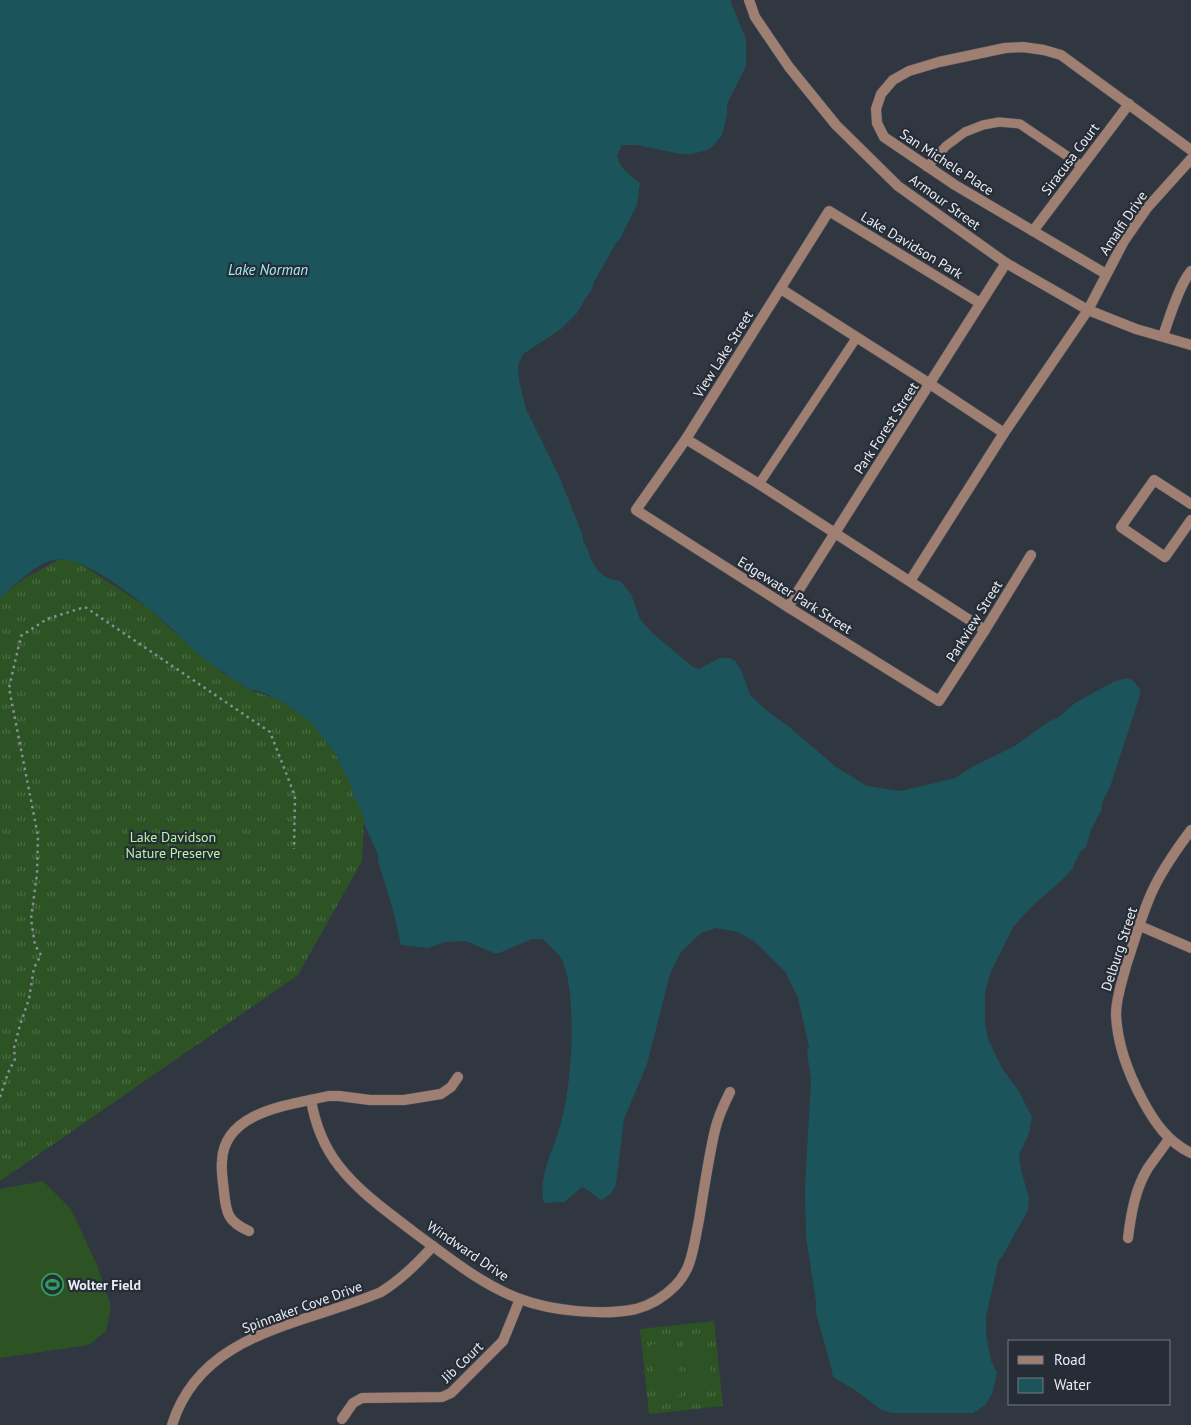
<svg xmlns="http://www.w3.org/2000/svg" width="1191" height="1425" font-family="'PT Sans',sans-serif">
	<style>
		.grass { fill: url(#grass-tufts) }
		.pitch { fill: #2d5324 }
		.water { fill: #1b555b }
		.lines { fill: none; stroke-linecap: round; stroke-linejoin: round }
		.lane-casing { stroke: #4e545d; stroke-width: 10 }
		.street-casing { stroke: #4e545d; stroke-width: 11 }
		.path { stroke: #8a8e97; stroke-width: 2.5; stroke-dasharray: 2.5 4; stroke-linecap: butt }
		.lane { stroke: #9f7f72; stroke-width: 9 }
		.street { stroke: #9f7f72; stroke-width: 10 }
		.labels { text-anchor: middle; dominant-baseline: central; stroke-width: 4.5; stroke-linejoin: round; paint-order: stroke }
		.street-label { font-size: 14px; fill: #e9ecf3; stroke: #272d36 }
		.park-label { font-size: 14px; fill: #b4f7a5; stroke: #272d36 }
		.poi-label { font-size: 14px; font-weight: bold; fill: #e9ecf3; stroke: #272d36; text-anchor: start }
		.water-label { font-size: 15px; font-style: italic; fill: #a0eef7; stroke: #272d36 }
	</style>
	<defs>
		<pattern id="grass-tufts" width="24" height="20" patternUnits="userSpaceOnUse" patternTransform="scale(1.25)"><rect width="24" height="20" fill="#2d5324"/><path d="M3 7l-1-3M5 7V3M7 7l1-3M15 17l-1-3M17 17v-4M19 17l1-3" fill="none" stroke="#4b6c44"/></pattern>
	</defs>
	<rect width="100%" height="100%" fill="#313741"/>
	<!-- grass -->
	<g class="grass">
		<path d="M60 559 76 561 147 607 191 647 223 673 250 690 278 699 310 721 335 752 351 785 364 817 362 861 298 975 0 1181V597L25 578Z"/>
		<path d="M714 1321 723 1406 649 1414 640 1329Z"/>
	</g>
	<!-- pitch -->
	<g class="pitch">
		<path d="M43 1181 71 1209 97 1265 111 1306 106 1331 89 1345 0 1358V1189Z"/>
		<path d="M707 1339 713 1391 689 1394 683 1341Z"/>
		<path d="M675 1342 681 1395 657 1397 651 1345Z"/>
	</g>
	<!-- water -->
	<path class="water" d="M0 0H730L746 39V66L727 104V115L722 135 713 146 707 150 692 154H681L637 145H622L617 155C620 169 629 175 640 183L637 205 621 237 616 243 595 280 591 291 586 297 577 313 561 329 523 354 518 365 519 381 526 409 559 476 583 536V540C593 561 594 578 620 581L631 594 640 619 652 633 693 667 699 669 720 658H730L735 661 742 672 750 695 767 711 788 726 836 767 867 786 901 791 955 778 972 767 1015 746 1048 722 1059 717 1075 703 1113 682 1127 678 1132 680 1140 689V695L1110 787 1102 803V809L1091 830 1086 847 1080 852 1072 869 1063 879 1030 908 1013 927 991 971 985 992V1024L988 1039 1002 1068 1018 1090 1032 1117 1029 1133 1019 1155 1021 1170 1029 1198 1028 1210 1002 1257 998 1262 986 1317V1335L991 1361 997 1373 992 1394 985 1405 973 1413H891L880 1409 858 1392 833 1377 831 1367 816 1313V1302L806 1237 805 1188 811 1080 807 1052 809 1047 798 998 786 973 754 941 738 932 716 928 701 933 681 952 670 974 647 1064 624 1119 616 1184 612 1192 602 1200C594 1197 590 1190 582 1187L564 1202 544 1203C538 1180 551 1154 558 1133 572 1095 578 998 563 962 559 952 550 946 542 939H532L499 953H494L466 941 445 942 428 948 401 945 393 910 378 861V855L364 823C364 809 351 798 351 785L334 752 310 721 278 699 256 690H250C230 677 210 664 191 648 184 641 177 633 169 626 149 607 88 558 60 559 37 560 18 584 0 597Z"/>
	<g class="lines">
		<defs>
			<g id="lane">
				<path d="M927 167 946 146 965 132 983 125 999 122 1020 124 1082 166"/>
				<path d="M759 484 857 337"/>
			</g>
			<g id="street">
				<path d="M749 0 755 17 789 67 836 125 898 186 1006 263 1088 310 1136 329 1191 345"/>
				<path d="M1033 231 1129 104"/>
				<path d="M1106 274 955 185 884 137 877 123 876 109 881 94 893 80 909 71 939 62 1005 48 1023 47 1044 50 1061 55 1191 150"/>
				<path d="M781 289 930 384 1004 433"/>
				<path d="M980 303 829 211 686 439 636 510 788 607 939 701 985 630 1031 555"/>
				<path d="M1163 336C1169 319 1179 285 1191 271"/>
				<path d="M686 439 759 484 985 630"/>
				<path d="M1191 504 1154 480 1121 527 1165 557 1191 520"/>
				<path d="M910 581 1004 433 1088 310 1124 241 1147 208 1191 159"/>
				<path d="M788 607 1006 263"/>
				<path d="M1191 830C1176 850 1161 871 1151 894 1141 917 1134 942 1126 966 1122 982 1116 998 1116 1014 1117 1044 1129 1075 1143 1101 1155 1123 1168 1142 1191 1153"/>
				<path d="M1140 926 1191 948"/>
				<path d="M311 1100C315 1123 324 1147 339 1166 360 1193 388 1212 415 1233 448 1257 482 1285 520 1299 552 1311 603 1316 636 1309 651 1305 664 1297 675 1286 681 1280 686 1272 689 1264 694 1250 696 1234 699 1220 704 1190 708 1160 715 1130 718 1117 724 1104 730 1092"/>
				<path d="M249 1231C228 1222 226 1213 224 1192 223 1182 221 1171 222 1161 224 1111 290 1105 328 1096H339L370 1100H404L441 1094 451 1087 458 1077"/>
				<path d="M1128 1238C1131 1214 1135 1189 1148 1168 1155 1158 1162 1149 1169 1139"/>
				<path d="M342 1419 353 1403 362 1398 442 1397 451 1393 503 1341 520 1299"/>
				<path d="M172 1425C201 1331 304 1325 381 1292 402 1279 417 1264 433 1246"/>
			</g>
		</defs>
		<!-- lane casing -->
		<use href="#lane" class="lane-casing"/>
		<!-- street casing -->
		<use href="#street" class="street-casing"/>
		<!-- path -->
		<path class="path" d="M0 1097 8 1073 15 1059 14 1048 20 1025 29 999 34 968 41 955 35 945 31 919 37 874 38 836 9 688 21 636 47 619 85 607 270 732 295 796 294 849"/>
		<!-- lane -->
		<use href="#lane" class="lane"/>
		<!-- street -->
		<use href="#street" class="street"/>
	</g>
	<!-- icons -->
	<defs>
		<symbol id="stadium-ring" viewBox="-11 -11 22 22"><circle r="9.5" fill="#272d36" stroke="#2e9e5b" stroke-width="1.5"/><path d="M0-5a6.5 5 0 1 0 0 10a6.5 5 0 1 0 0-10ZM-3.5-1.8h7v3.6h-7Z" fill="#2e9e5b"/></symbol>
	</defs>
	<g fill-rule="evenodd">
		<use href="#stadium-ring" x="40" y="1272" width="25" height="25"/>
	</g>
	<g class="labels">
		<!-- street labels -->
		<g class="street-label">
			<text transform="translate(1070 159) rotate(-53)">Siracusa Court</text>
			<text transform="translate(947 162) rotate(33)">San Michele Place</text>
			<text transform="translate(945 202) rotate(36)">Armour Street</text>
			<text transform="translate(1123 223) rotate(-56)">Amalfi Drive</text>
			<text transform="translate(912 245) rotate(31)">Lake Davidson Park</text>
			<text transform="translate(723 354) rotate(-58)">View Lake Street</text>
			<text transform="translate(886 428) rotate(-57)">Park Forest Street</text>
			<text transform="translate(795 595) rotate(32)">Edgewater Park Street</text>
			<text transform="translate(974 621) rotate(-58)">Parkview Street</text>
			<text transform="translate(1119 949) rotate(-72)">Delburg Street</text>
			<text transform="translate(468 1251) rotate(34)">Windward Drive</text>
			<text transform="translate(302 1307) rotate(-20)">Spinnaker Cove Drive</text>
			<text transform="translate(462 1362) rotate(-44)">Jib Court</text>
		</g>
		<!-- park labels -->
		<g class="park-label">
			<text x="173" y="837">Lake Davidson<tspan x="173" dy="16">Nature Preserve</tspan></text>
		</g>
		<!-- poi labels -->
		<g class="poi-label">
			<text x="68" y="1285">Wolter Field</text>
		</g>
		<!-- water labels -->
		<g class="water-label">
			<text x="268" y="269">Lake Norman</text>
		</g>
	</g>
	<!-- legend -->
	<rect x="1008" y="1340" width="162" height="65" fill="#272d36" stroke="#757982"/>
	<rect x="1018" y="1356" width="25" height="8" fill="#9f7f72" stroke="#757982"/>
	<text x="1054" y="1365" font-size="15" fill="#e9ecf3">Road</text>
	<rect x="1018" y="1378" width="25" height="15" fill="#1b555b" stroke="#757982"/>
	<text x="1054" y="1390" font-size="15" fill="#e9ecf3">Water</text>
</svg>
